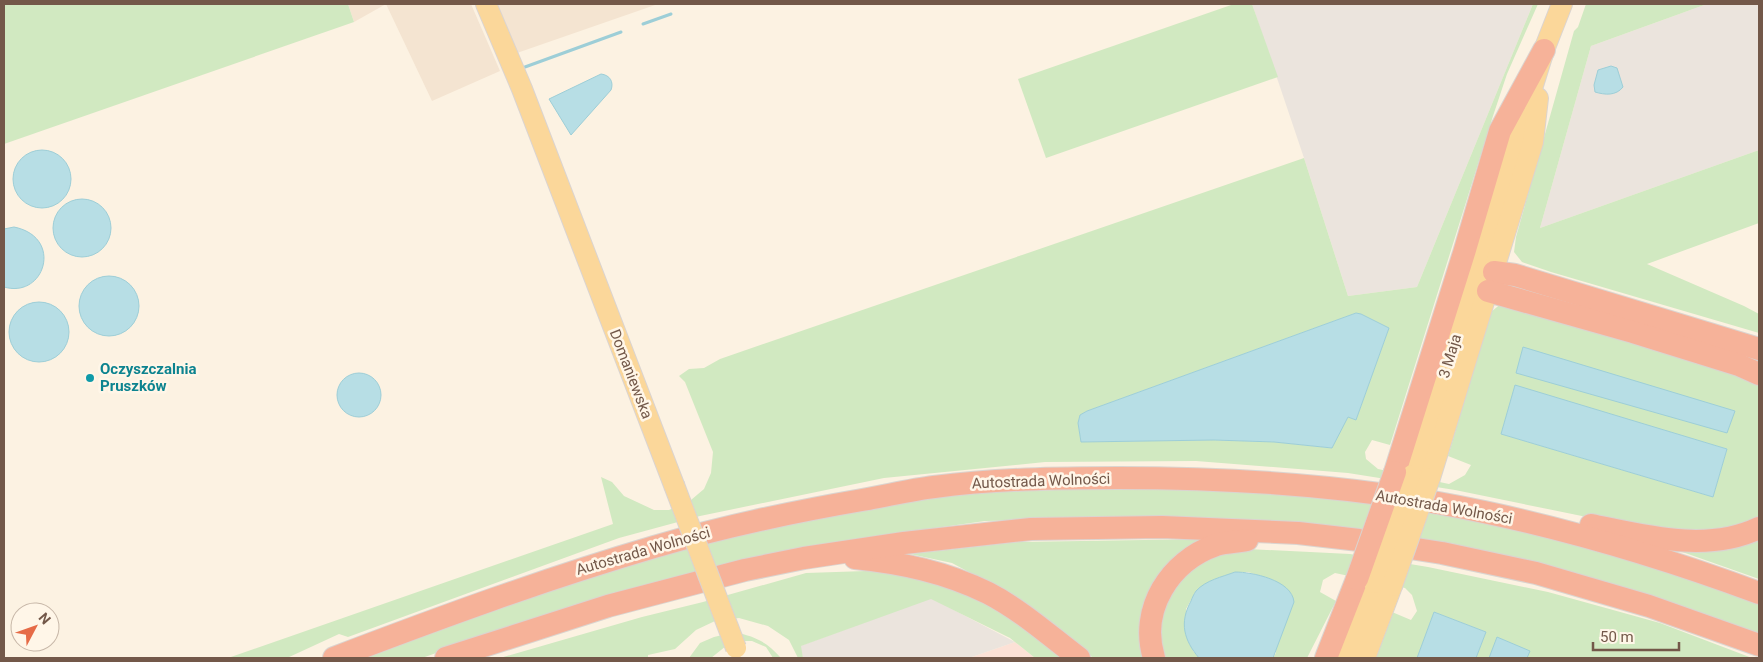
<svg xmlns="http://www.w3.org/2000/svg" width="1763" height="662" font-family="Roboto,sans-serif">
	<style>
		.residential { fill: #f4e4d1 }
		.commercial { fill: #fce1d6 }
		.industrial { fill: #ebe4dd }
		.green { fill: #d1e9c1; fill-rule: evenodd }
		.water { fill: #b7dee5; stroke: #9dced7 }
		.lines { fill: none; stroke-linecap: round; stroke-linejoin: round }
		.stream { stroke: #9dced7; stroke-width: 3 }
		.major-casing { stroke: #dbd4d0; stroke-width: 22 }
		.highway-casing { stroke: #dbd4d0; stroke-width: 24 }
		.major { stroke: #fbd79a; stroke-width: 20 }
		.highway { stroke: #f6b299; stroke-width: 22 }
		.major-bridge-casing { stroke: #dbd4d0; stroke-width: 22; stroke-linecap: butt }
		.highway-bridge-casing { stroke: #dbd4d0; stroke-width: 24; stroke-linecap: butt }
		.major-bridge { stroke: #fbd79a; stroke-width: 20 }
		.highway-bridge { stroke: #f6b299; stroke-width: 22 }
		.culture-dot { fill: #0f9aa8; stroke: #fff6e8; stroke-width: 2 }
		.labels { text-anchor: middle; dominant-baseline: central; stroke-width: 5; stroke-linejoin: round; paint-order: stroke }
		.street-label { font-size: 15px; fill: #735849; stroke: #fff6e8 }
		.culture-label { font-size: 15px; font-weight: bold; fill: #0d838f; stroke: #fff6e8; text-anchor: start }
	</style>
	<rect width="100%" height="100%" fill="#fcf2e2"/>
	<!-- residential -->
	<g class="residential">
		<path d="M348 4H471L500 71 432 101 386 4 354 22Z"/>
		<path d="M497 4H658L517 53Z"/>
	</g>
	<!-- commercial -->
	<path class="commercial" d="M1015 642 1035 658H969Z"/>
	<!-- industrial -->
	<g class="industrial">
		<path d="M1252 4H1533L1417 287 1348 296 1304 158Z"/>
		<path d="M1707 4H1759V150L1540 228 1591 46Z"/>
		<path d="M931 598 1015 642 969 658H803L800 646Z"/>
	</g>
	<!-- green -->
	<g class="green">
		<path d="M4 4H348L354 22 4 144Z"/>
		<path d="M1234 4H1252L1278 77 1046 158 1018 79Z"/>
		<path d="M1533 4H1538L1507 74 1493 116 1390 445 1372 440 1365 452 1366 459 1378 469 1449 484 1465 475 1471 465 1448 456 1491 312 1503 302 1737 372 1759 385V520L1692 535 1616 523 1455 490 1348 473 1196 461 1045 462 884 478 700 516 619 538 348 637 339 634 287 658H228L613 524 601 477 612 482 624 496 654 510H669L691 500 704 489 711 473 713 452 685 382 679 376 689 369 704 368 720 359 1304 158 1348 296 1417 287ZM1356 313 1361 314 1389 328 1356 420 1348 417 1331 448 1274 442 1214 440 1081 442 1078 423 1080 415 1087 411ZM1515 386 1727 449 1713 497 1501 434Z"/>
		<path d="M1586 4H1707L1591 46 1540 228 1759 150V223L1647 264 1744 306 1759 314V333L1551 272 1522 262 1514 252 1516 237 1574 31 1578 27Z"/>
		<path d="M1149 487 1261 490 1358 499 1462 517 1609 553 1759 603V636L1332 526 1174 516 985 521 864 538 490 634 422 658H356L478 613 727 535 909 500 996 492Z"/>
		<path d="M1759 537V579L1654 542Z"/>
		<path d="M1207 539 1176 559 1148 658H1093L1058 627 1006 592 952 563 910 554 1019 542Z"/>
		<path d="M1247 549 1350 554 1428 567 1548 592 1660 623 1752 658H1527L1529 651 1497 638 1489 658H1476L1486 632 1434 612 1417 658H1374L1392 612 1411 620 1417 611 1412 595 1405 588 1335 573 1323 580 1320 592 1336 601 1307 658H1273L1276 653 1270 579 1248 572H1235L1213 580 1196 591 1186 609 1193 651 1199 658H1163L1160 645 1162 611 1168 593 1193 565 1219 554Z"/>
		<path d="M896 570C913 575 932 578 948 584 991 602 1028 630 1064 658H1035L1010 638 931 599 801 646 803 658H798L789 640 768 626 739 618 715 621 696 630 675 649 648 655V658H500L642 617 703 602 806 573Z"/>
		<path d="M735 632C756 637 767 642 781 658H773L766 647 752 641H738L726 646 711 658H689L700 643 714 637Z"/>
	</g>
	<!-- water -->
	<g class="water">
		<path d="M1611 66 1617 68 1623 87C1616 96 1605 95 1595 92L1594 85 1598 70Z"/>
		<path d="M601 74C610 75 614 82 611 90L571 135 549 99Z"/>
		<circle cx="42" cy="179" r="29"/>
		<circle cx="82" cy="228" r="29"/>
		<path d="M14 227C64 237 45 299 4 287V229Z"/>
		<circle cx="109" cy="306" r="30"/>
		<circle cx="39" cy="332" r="30"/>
		<path d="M1356 313 1361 314 1389 328 1356 420 1348 417 1332 448 1274 442 1214 440 1081 442 1078 423 1080 415 1087 411Z"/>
		<path d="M1523 347 1735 411 1727 433 1516 373Z"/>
		<circle cx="359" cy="395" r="22"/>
		<path d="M1515 385 1727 449 1713 497 1501 434Z"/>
		<path d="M1235 572C1252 572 1292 580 1294 602L1273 658H1199C1184 640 1179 623 1191 601 1192 598 1194 594 1196 591 1206 580 1222 577 1235 572Z"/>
		<path d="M1434 612 1486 632 1476 658H1417Z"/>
		<path d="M1497 637 1530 651 1527 658H1489Z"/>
	</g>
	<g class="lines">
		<!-- stream -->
		<g class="stream">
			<path d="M643 24 671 14"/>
			<path d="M525 67 621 32"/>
		</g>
		<defs>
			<g id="major">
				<path d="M486 4 522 89 674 485"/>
				<path d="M1412 475 1544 50 1562 4"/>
				<path d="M1430 478 1533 142 1538 98"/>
				<path d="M1346 658 1374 583"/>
				<path d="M1365 658 1392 586"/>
			</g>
			<g id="highway">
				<path d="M1494 272 1515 275 1759 349"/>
				<path d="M1488 291 1633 332 1739 365 1759 374"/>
				<path d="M1395 472 1464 253 1500 131 1544 50"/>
				<path d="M1591 525C1645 536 1707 553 1759 528"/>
				<path d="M855 558C902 563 945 572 988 593 1021 610 1050 636 1079 658"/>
				<path d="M334 658C439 618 545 579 654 547 722 527 792 512 862 500 886 496 910 490 934 487 995 479 1057 478 1118 478 1240 478 1364 486 1484 512 1578 532 1670 560 1759 593"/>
				<path d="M446 658 608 606 745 570 804 558 904 543 1031 529 1162 527 1298 533 1359 540 1442 553 1536 573 1649 606 1759 645"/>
				<path d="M1154 658C1139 609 1170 561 1216 545 1226 542 1237 542 1247 540"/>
				<path d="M1326 658 1357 579"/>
			</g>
		</defs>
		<!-- major casing -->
		<use href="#major" class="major-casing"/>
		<!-- highway casing -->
		<use href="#highway" class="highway-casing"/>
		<!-- major -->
		<use href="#major" class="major"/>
		<!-- highway -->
		<use href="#highway" class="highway"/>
		<defs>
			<g id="major-bridge">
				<path d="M674 485 736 648"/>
				<path d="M1374 583 1412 475"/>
				<path d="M1392 586 1430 478"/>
			</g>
			<path id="highway-bridge" d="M1357 579 1395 472"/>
		</defs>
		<!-- major-bridge casing -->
		<use href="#major-bridge" class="major-bridge-casing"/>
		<!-- highway-bridge casing -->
		<use href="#highway-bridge" class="highway-bridge-casing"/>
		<!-- major-bridge -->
		<use href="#major-bridge" class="major-bridge"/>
		<!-- highway-bridge -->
		<use href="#highway-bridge" class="highway-bridge"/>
	</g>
	<!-- markers -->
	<circle class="culture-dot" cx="90" cy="378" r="5"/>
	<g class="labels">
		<!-- street labels -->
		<g class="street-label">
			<text transform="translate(1450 356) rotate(-73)">3 Maja</text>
			<text transform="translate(631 374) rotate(69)">Domaniewska</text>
			<text transform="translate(1041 481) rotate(-2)">Autostrada Wolności</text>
			<text transform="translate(1444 507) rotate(10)">Autostrada Wolności</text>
			<text transform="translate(643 551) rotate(-16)">Autostrada Wolności</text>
		</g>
		<!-- culture labels -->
		<g class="culture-label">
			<text x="100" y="369">Oczyszczalnia<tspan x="100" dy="17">Pruszków</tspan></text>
		</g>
	</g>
	<!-- border -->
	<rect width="1763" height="662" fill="none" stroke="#735849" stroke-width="10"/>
	<!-- north arrow -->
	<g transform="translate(35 627) rotate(49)"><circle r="24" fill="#fff6e8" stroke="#c7b7a8"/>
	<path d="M0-4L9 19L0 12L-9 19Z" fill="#e66b47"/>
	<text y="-8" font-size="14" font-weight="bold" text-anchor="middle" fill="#735849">N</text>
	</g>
	<!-- scale -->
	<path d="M1593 642v8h86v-8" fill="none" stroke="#735849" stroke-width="2.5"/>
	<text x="1600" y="642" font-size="15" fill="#735849" stroke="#fff6e8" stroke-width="4" paint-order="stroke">50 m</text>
</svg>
